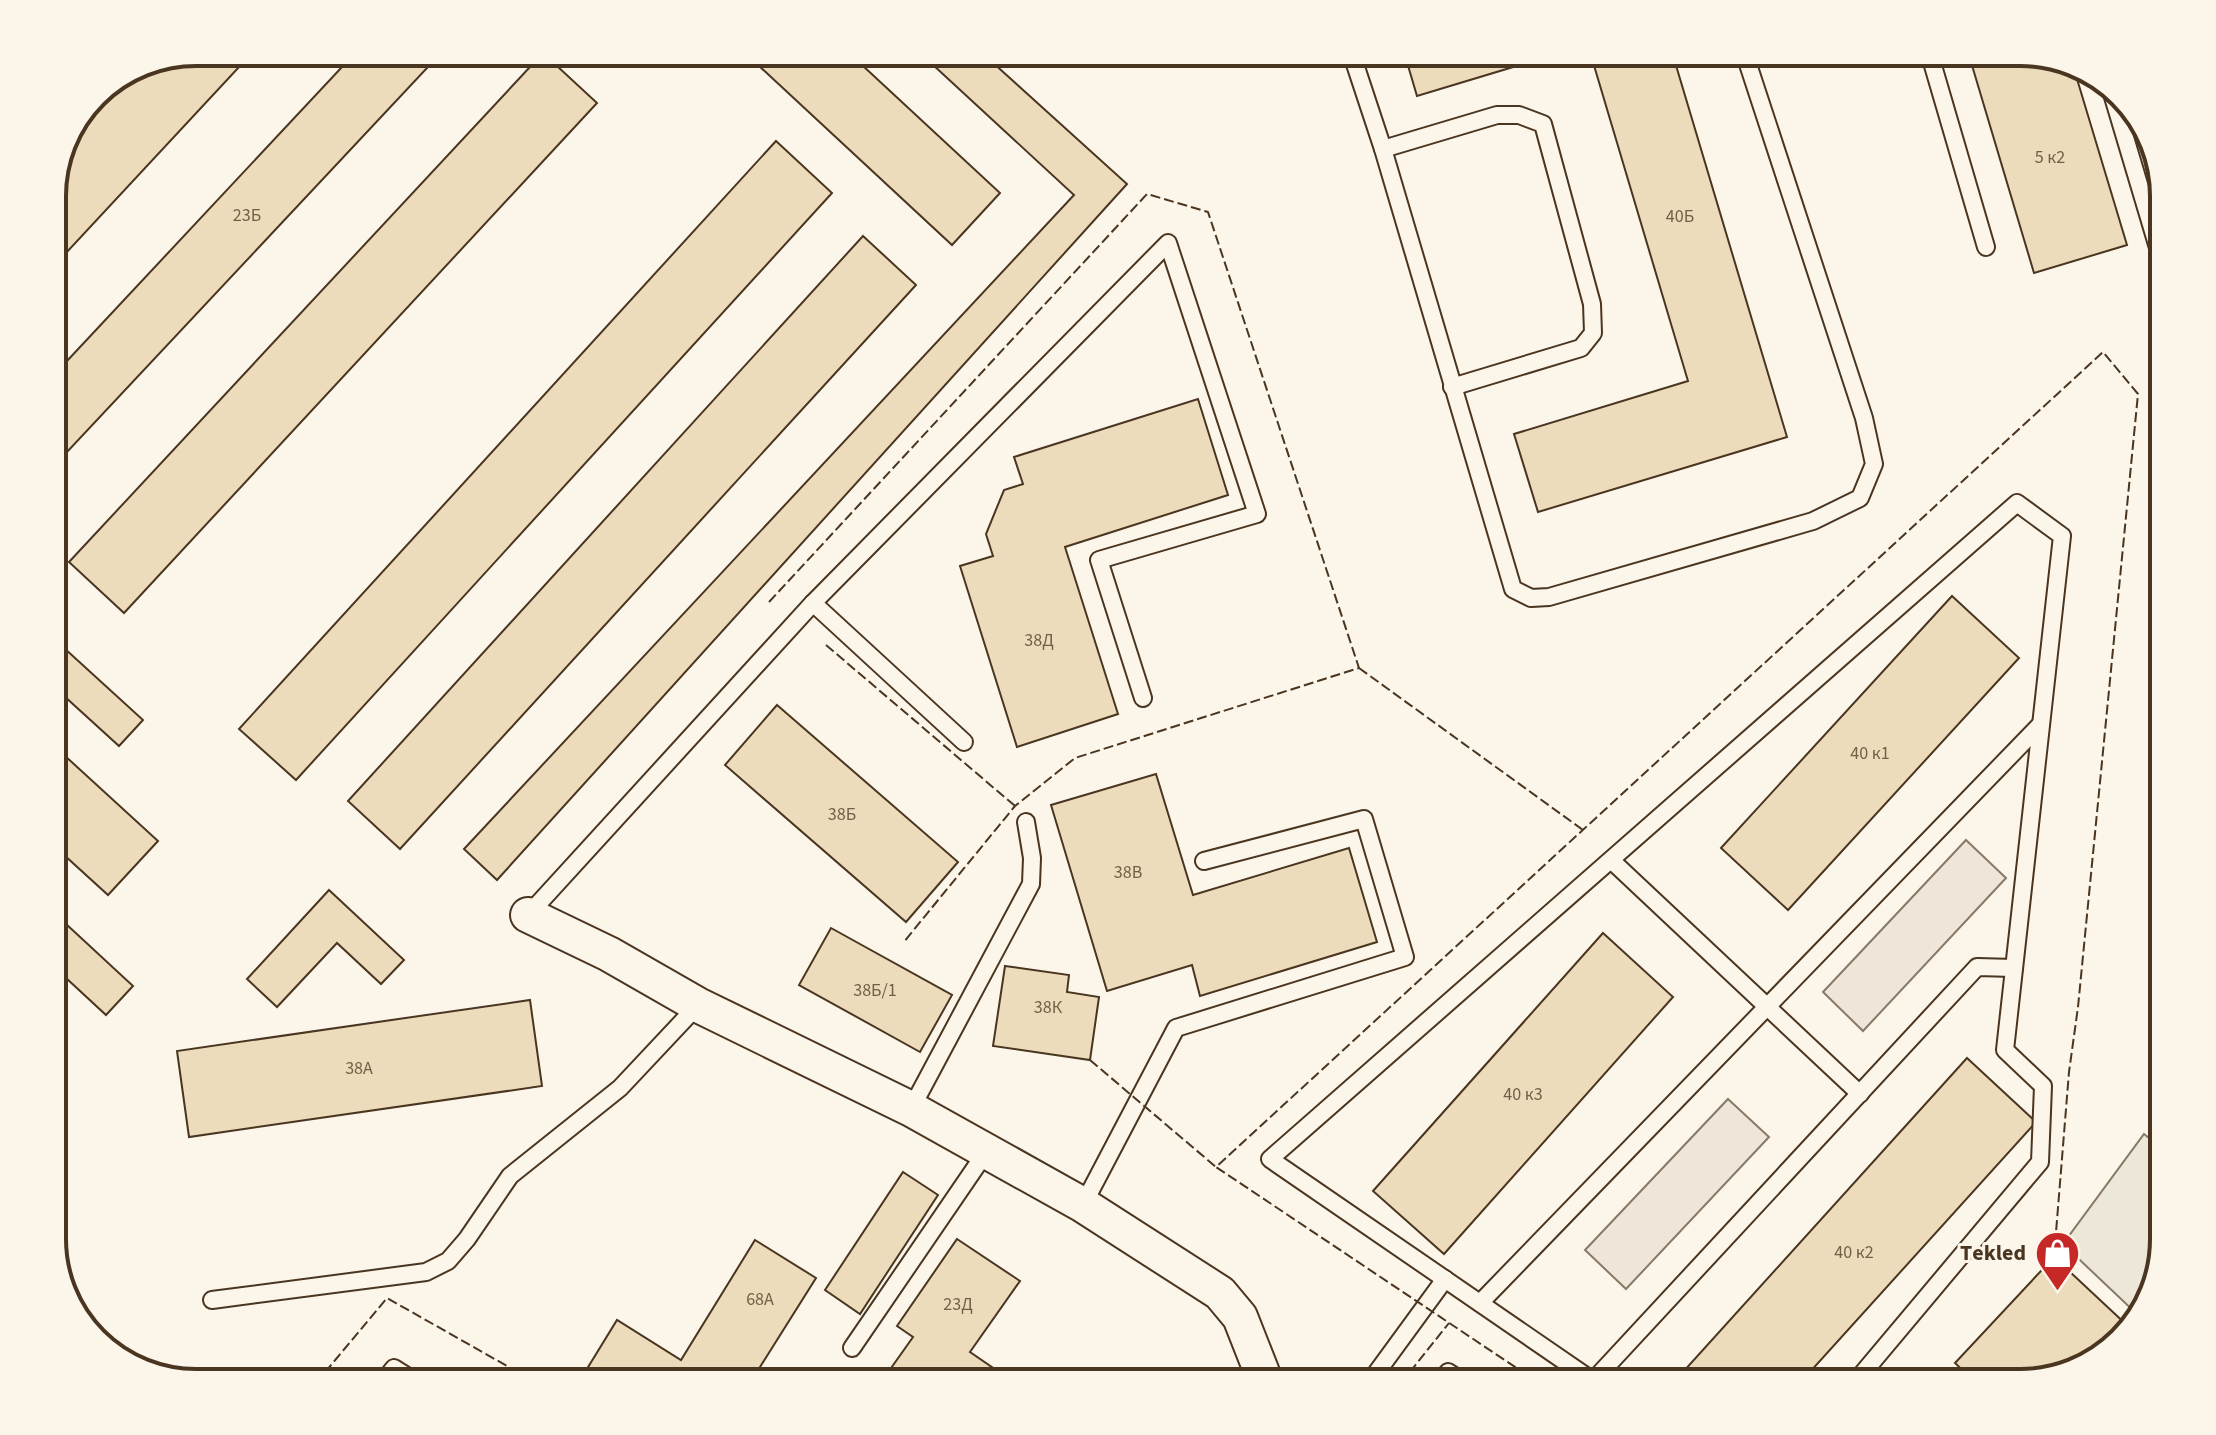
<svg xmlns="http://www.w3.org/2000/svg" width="2216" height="1435" font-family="'Source Sans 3',sans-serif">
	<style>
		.green { fill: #ede6d9; stroke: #887966; stroke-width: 2 }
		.parking { fill: #ede7d9; stroke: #887966; stroke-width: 2 }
		.building { fill: #ecdcbc; stroke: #4a3520; stroke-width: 2 }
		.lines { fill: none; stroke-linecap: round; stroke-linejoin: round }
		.lane-casing { stroke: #4a3520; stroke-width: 20 }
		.street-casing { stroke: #4a3520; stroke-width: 38 }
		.lane { stroke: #fbf6e9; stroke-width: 16 }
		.street { stroke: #fbf6e9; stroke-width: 34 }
		.fence { stroke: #4a3520; stroke-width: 2; stroke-dasharray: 10 4; stroke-linecap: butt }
		.labels { text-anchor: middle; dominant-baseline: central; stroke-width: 6; stroke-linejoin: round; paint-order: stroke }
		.number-label { font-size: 18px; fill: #725f47 }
		.poi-label { font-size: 22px; font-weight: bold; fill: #4a3520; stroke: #fbf6e9; text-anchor: end }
		.rim { fill: none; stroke: #4a3520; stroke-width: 4 }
	</style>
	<rect width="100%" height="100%" fill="#fbf6e9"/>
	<!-- green -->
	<g class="green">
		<path d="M1966 840 2006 878 1863 1031 1823 992Z"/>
		<path d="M1728 1099 1769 1137 1626 1289 1585 1250Z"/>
	</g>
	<!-- parking -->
	<path class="parking" d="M2144 1134 2164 1150V1239L2140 1317 2063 1244Z"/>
	<!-- building -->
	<g class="building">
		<path d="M196 52H253L52 268V187L78 130 142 63Z"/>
		<path d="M356 52H442L52 468V377Z"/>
		<path d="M744 52H848L1000 193 952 245Z"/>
		<path d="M919 52H981L1127 184 497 880 464 849 1074 195Z"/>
		<path d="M1404 52H1563L1417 96Z"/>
		<path d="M1590 52H1672L1787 437 1538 512 1514 434 1688 381Z"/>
		<path d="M1968 52H2020L2074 69 2127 245 2034 273Z"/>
		<path d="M543 53 597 103 124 613 69 562Z"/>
		<path d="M776 141 832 193 296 780 239 729Z"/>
		<path d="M863 236 916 285 400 849 348 801Z"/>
		<path d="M1198 399 1228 495 1065 547 1118 714 1017 747 960 566 993 556 986 534 1004 490 1023 484 1014 457Z"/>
		<path d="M1952 596 2019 658 1788 910 1721 848Z"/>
		<path d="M52 637 143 720 119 746 52 685Z"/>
		<path d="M777 705 958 862 906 922 725 765Z"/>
		<path d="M52 744 158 841 108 895 52 844Z"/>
		<path d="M1156 774 1193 895 1349 848 1377 942 1200 996 1192 965 1107 991 1051 805Z"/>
		<path d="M329 890 404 960 381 984 337 943 277 1007 247 979Z"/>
		<path d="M52 911 133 986 106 1015 52 965Z"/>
		<path d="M831 928 952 995 920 1052 799 985Z"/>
		<path d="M1603 933 1673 997 1444 1254 1373 1191Z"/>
		<path d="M1005 966 1069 975 1067 992 1099 997 1090 1060 993 1046Z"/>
		<path d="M530 1000 542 1086 189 1137 177 1051Z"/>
		<path d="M1967 1058 2036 1122 1800 1383H1673Z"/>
		<path d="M903 1172 938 1195 860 1314 825 1290Z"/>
		<path d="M957 1239 1020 1281 970 1352 1015 1383H907L889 1371 913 1337 897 1326Z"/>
		<path d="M755 1240 816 1278 750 1383H591L582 1377 617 1320 681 1360Z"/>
		<path d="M2054 1257 2130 1328 2091 1364 2020 1383H1976L1955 1363Z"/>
	</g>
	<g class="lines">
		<defs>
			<g id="lane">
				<path d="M1351 52 1383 149 1513 589 1531 598 1549 597 1813 521 1860 498 1874 464 1864 418 1744 52"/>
				<path d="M1929 52 1986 247"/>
				<path d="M2110 87 2164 268"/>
				<path d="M1383 149 1497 115H1519L1543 124 1592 304 1593 333 1581 348 1452 387"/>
				<path d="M813 603 964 742"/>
				<path d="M1611 860 1860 1094"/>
				<path d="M528 915 813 603 1168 243 1257 514 1099 560 1143 698"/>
				<path d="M911 1109 1031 884 1032 858 1026 822"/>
				<path d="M1083 1205 1176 1028 1405 957 1364 819 1204 861"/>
				<path d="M212 1300 426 1272 448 1261 467 1239 510 1176 620 1088 698 1005"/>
				<path d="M1480 1303 2041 724"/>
				<path d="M852 1348 986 1152"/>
				<path d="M1448 1372 1465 1383"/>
				<path d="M1593 1381 1977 967 2014 968"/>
				<path d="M382 1383 394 1368 418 1383"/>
				<path d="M1369 1383 1445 1279"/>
				<path d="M1596 1383 1270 1159 2017 503 2062 536 2005 1050 2043 1086 2040 1162 1857 1380 1860 1383"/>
			</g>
			<path id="street" d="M528 915 609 954 698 1005 911 1109 1083 1205 1220 1293 1240 1317 1266 1383"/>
		</defs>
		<!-- lane casing -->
		<use href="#lane" class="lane-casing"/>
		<!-- street casing -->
		<use href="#street" class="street-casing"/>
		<!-- lane -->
		<use href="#lane" class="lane"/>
		<!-- street -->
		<use href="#street" class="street"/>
		<!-- fence -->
		<g class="fence">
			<path d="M769 602 1147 194 1208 212 1359 668 1075 758 1015 806 903 943"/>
			<path d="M826 645 1015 806"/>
			<path d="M1359 668 1583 830"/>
			<path d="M1090 1060 1216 1167"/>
			<path d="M316 1383 387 1298 537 1383"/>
			<path d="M1401 1383 1449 1323"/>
			<path d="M1539 1383 1216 1167 2103 352 2138 394 2078 1007 2069 1072 2054 1257"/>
		</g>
	</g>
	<!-- icons -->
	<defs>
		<symbol id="shop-pin" viewBox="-11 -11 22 30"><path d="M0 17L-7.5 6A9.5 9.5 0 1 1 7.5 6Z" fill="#c62828" stroke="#fbf6e9"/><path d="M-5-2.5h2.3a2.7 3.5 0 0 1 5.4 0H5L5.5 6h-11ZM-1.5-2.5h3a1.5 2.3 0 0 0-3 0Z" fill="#fff"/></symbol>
	</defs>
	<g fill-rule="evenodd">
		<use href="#shop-pin" x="2032" y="1228" width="51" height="69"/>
	</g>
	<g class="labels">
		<!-- number labels -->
		<g class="number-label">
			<text x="2050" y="157">5 к2</text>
			<text x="247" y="215">23Б</text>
			<text x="1680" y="216">40Б</text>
			<text x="1039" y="640">38Д</text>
			<text x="1870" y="753">40 к1</text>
			<text x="842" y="814">38Б</text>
			<text x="1128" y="872">38В</text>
			<text x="875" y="990">38Б/1</text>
			<text x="1048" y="1007">38К</text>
			<text x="359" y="1068">38А</text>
			<text x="1523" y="1094">40 к3</text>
			<text x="1854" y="1252">40 к2</text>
			<text x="760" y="1299">68А</text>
			<text x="958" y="1304">23Д</text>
		</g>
		<!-- poi labels -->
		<g class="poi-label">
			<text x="2026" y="1253">Тekled</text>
		</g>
	</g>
	<!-- crop -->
	<path d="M0 0H2216V1435H0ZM196 66H2020A130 130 0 0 1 2150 196V1239A130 130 0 0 1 2020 1369H196A130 130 0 0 1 66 1239V196A130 130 0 0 1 196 66Z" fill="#fbf6e9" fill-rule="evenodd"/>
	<path class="rim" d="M196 66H2020A130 130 0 0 1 2150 196V1239A130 130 0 0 1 2020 1369H196A130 130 0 0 1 66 1239V196A130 130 0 0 1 196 66Z"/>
</svg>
